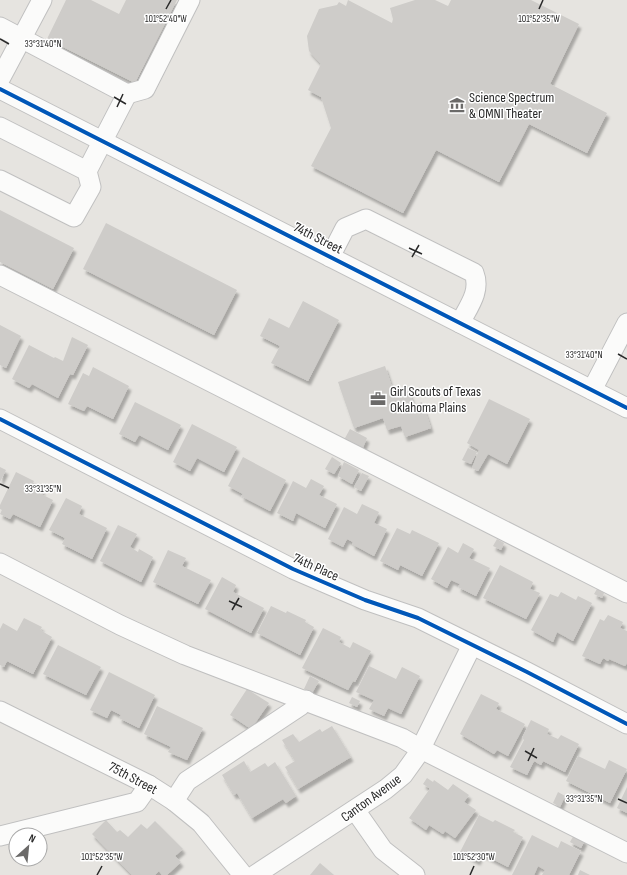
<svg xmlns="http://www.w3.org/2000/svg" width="627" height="875" font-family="'Sofia Sans Condensed',sans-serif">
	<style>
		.building { fill: #ceccc9; filter: url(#shadow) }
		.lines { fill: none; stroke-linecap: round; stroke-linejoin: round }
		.minor-casing { stroke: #c0c0c0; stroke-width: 21 }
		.minor { stroke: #fbfbfa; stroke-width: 19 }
		.cycleway-casing { stroke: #fff; stroke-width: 6 }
		.cycleway { stroke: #0057b8; stroke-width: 4 }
		.ticks { fill: none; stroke: #292929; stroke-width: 1.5 }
		.labels { text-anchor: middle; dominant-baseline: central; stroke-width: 3; stroke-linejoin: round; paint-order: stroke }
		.poi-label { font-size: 14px; fill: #292929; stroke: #fff; text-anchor: start }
		.street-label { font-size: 14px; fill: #292929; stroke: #fff }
		.ticks-label { font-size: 10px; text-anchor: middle; fill: #292929; stroke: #fff; stroke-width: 3; stroke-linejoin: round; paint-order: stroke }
	</style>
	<defs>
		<filter id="shadow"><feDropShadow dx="2.5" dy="4.5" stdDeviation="1" flood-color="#0004"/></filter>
	</defs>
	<rect width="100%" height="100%" fill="#e6e4e0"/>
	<!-- building -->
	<g class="building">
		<path d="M66 0H91L119 14 126 0H177L135 83 47 39Z"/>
		<path d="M348 0 392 23 393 19 390 8 415 0H435L448 6 451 0H531L579 24 550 84 607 113 587 153 529 124 499 182 436 150 403 213 311 166 331 128 321 97 308 90 321 64 309 51 307 36 319 9 337 5 339 2 346 6Z"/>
		<path d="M0 210 74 248 53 289 0 262Z"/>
		<path d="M106 223 237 290 214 335 83 269Z"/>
		<path d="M303 301 339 320 308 381 271 363 280 346 260 336 269 318 289 328Z"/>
		<path d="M0 325 21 336 6 368 0 365Z"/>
		<path d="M72 337 88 345 73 375 70 374 58 398 32 384 29 388 12 379 29 345 54 358 55 357 63 361Z"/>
		<path d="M385 366 395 396 409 391 414 405 422 402 431 428 405 437 401 426 387 430 383 418 354 428 338 382Z"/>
		<path d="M93 367 129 386 113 419 87 406 84 411 68 404 83 373 89 376Z"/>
		<path d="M489 399 530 419 507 464 488 454 478 471 472 468 479 450 467 443Z"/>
		<path d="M135 402 181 425 168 450 139 435 135 442 119 434Z"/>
		<path d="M192 424 237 447 224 472 197 458 190 471 173 462Z"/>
		<path d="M350 429 367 438 362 450 344 440Z"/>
		<path d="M468 448 477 452 471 464 462 460Z"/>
		<path d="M243 457 286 480 270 511 241 496 243 494 228 486Z"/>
		<path d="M332 457 341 463 334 474 325 469Z"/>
		<path d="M344 462 359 470 352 484 338 476Z"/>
		<path d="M0 467 6 470 0 482Z"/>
		<path d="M16 472 34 481 32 485 43 490 41 494 53 500 40 527 13 514 10 519 0 514 2 510 0 509V505Z"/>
		<path d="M362 473 369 476 361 491 354 487Z"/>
		<path d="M311 479 324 486 319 495 337 504 325 528 296 513 293 521 277 513 293 481 306 488Z"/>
		<path d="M66 498 82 506 79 514 107 528 92 559 62 544 65 538 49 530Z"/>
		<path d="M362 504 379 512 374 523 387 529 374 556 352 544 353 542 347 539 343 547 328 539 344 507 357 514Z"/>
		<path d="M118 525 137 534 130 547 138 552 139 549 153 557 141 582 100 561Z"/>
		<path d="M397 528 410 534 412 530 439 543 422 576 400 565 398 570 380 561Z"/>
		<path d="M497 539 504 543 501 550 493 546Z"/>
		<path d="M463 543 474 549 469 558 490 568 476 596 458 587 460 584 451 580 447 588 431 579 448 547 458 553Z"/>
		<path d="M168 550 186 558 182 566 211 580 198 604 153 582Z"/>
		<path d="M500 565 533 582 530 589 540 593 526 619 483 598Z"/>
		<path d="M222 577 236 585 233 592 264 608 251 633 205 609Z"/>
		<path d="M597 589 604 593 602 598 594 594Z"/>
		<path d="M561 592 576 600 578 596 592 603 573 641 557 632 553 642 531 630 550 594 558 597Z"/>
		<path d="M271 606 286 613 287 611 306 620 305 622 314 627 300 655 257 633Z"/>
		<path d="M608 615 623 622 620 628 627 631V663L625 666 609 659 608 661 603 658 600 664 582 656 600 619 604 621Z"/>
		<path d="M24 618 42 627 40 630 52 637 33 674 7 661 4 667 0 665V629L3 623 17 631Z"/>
		<path d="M323 628 341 637 339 642 350 648 353 642 371 651 355 682 353 681 348 690 302 668Z"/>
		<path d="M58 645 101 667 86 695 43 674Z"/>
		<path d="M369 666 396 679 402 667 420 676 401 714 388 708 384 716 369 709 374 700 356 692Z"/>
		<path d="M109 672 155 695 139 728 119 718 121 715 111 710 107 718 90 710Z"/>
		<path d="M310 676 319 681 312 693 304 689Z"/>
		<path d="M247 689 269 703 251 729 230 715Z"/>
		<path d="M481 694 499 703 496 709 525 724 508 756 497 750 494 754 460 734Z"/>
		<path d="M352 697 360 701 357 707 349 703Z"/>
		<path d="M157 706 203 728 187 760 168 752 171 747 144 734Z"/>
		<path d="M531 720 549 729 547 734 558 739 561 735 579 744 565 772 543 761 541 765 534 761 527 775 510 767 524 740 522 738Z"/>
		<path d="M332 726 351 757 298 789 285 767 295 761 282 740 293 734 299 742 320 729 322 732Z"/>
		<path d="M578 756 605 769 609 760 627 769 610 803 566 781Z"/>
		<path d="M244 761 250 772 265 763 268 767 275 762 296 796 286 803 283 799 252 818 237 793 234 795 222 775Z"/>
		<path d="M427 778 433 782 434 780 448 790 453 784 469 795 464 802 476 810 455 838 445 831 443 834 429 825 426 830 409 818 429 790V788L423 784Z"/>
		<path d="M627 787V813L617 808Z"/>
		<path d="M558 792 565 796 560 807 553 803Z"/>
		<path d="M479 815 493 822 495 820 515 830 513 832 523 837 508 867 481 853 478 861 460 852Z"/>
		<path d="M106 820 117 832 120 830 128 837 141 824 147 829 155 821 183 849 175 856 181 862 167 875H162L159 871 155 875H132L92 834Z"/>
		<path d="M532 835 558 848 561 841 581 851 569 875H542L545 870 538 866 534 875H512Z"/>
		<path d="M574 835 585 840 581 848 570 842Z"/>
		<path d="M320 863 334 875H310Z"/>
		<path d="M580 870 590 875H578Z"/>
	</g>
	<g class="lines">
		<defs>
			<g id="minor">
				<path d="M0 27 127 94 87 171"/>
				<path d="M0 79 42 0"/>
				<path d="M0 89 627 408"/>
				<path d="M127 94 145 89 190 0"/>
				<path d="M0 127 87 171 91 187 74 217 0 180"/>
				<path d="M330 257 345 228 366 219 474 273C481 291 469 306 460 323"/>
				<path d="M0 275 627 593"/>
				<path d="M592 390 627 323"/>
				<path d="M0 419 293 569 365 600 418 618 527 672 627 724"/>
				<path d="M0 563 120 625 185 655 402 738 421 749 627 853"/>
				<path d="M0 711 149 785 174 801 201 823 243 875"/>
				<path d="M174 801 187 781 300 706 306 700"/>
				<path d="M355 810 383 850 415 875"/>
				<path d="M0 836 137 802 149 785"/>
				<path d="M255 875 386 789 403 775 418 754 472 645"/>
			</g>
		</defs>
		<!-- minor casing -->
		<use href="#minor" class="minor-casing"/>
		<!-- minor -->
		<use href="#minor" class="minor"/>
		<defs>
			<g id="cycleway">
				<path d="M0 89 627 408"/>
				<path d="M0 419 293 569 365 600 418 618 527 672 627 724"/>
			</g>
		</defs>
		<!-- cycleway casing -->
		<use href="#cycleway" class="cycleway-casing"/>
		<!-- cycleway -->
		<use href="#cycleway" class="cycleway"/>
	</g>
	<!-- ticks -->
	<path class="ticks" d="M166 9 171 0M539 9 543 0M0 39 9 44M114 97 126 104M117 107 123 94M409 248 422 254M412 257 419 245M618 354 627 359M0 484 9 488M229 601 242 607M232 610 239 598M525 751 537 758M528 761 534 748M618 799 627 803M97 875 102 866M470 875 474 866"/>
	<!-- icons -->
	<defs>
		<symbol id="museum-bare" viewBox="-9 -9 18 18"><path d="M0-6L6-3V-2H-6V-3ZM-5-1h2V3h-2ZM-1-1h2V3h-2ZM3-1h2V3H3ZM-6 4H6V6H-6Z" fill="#6b6a69" stroke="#fff" stroke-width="2.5" paint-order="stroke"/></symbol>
		<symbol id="office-bare" viewBox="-9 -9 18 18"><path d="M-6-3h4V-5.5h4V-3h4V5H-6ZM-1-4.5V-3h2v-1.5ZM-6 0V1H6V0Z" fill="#6b6a69" stroke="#fff" stroke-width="2.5" paint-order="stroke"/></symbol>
	</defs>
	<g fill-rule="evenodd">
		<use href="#museum-bare" x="446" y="94" width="22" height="22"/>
		<use href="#office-bare" x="367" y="388" width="22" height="22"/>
	</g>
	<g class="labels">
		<!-- poi labels -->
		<g class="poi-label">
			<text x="469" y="97">Science Spectrum<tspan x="469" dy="16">&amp; OMNI Theater</tspan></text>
			<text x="390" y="391">Girl Scouts of Texas<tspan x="390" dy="16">Oklahoma Plains</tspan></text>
		</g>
		<!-- street labels -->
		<g class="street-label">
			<text transform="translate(318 238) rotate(27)">74th Street</text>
			<text transform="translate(316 567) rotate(24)">74th Place</text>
			<text transform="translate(133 778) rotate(28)">75th Street</text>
			<text transform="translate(371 798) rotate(-36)">Canton Avenue</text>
		</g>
	</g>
	<g class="ticks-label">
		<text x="166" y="22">101°52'40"W</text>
		<text x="539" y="22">101°52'35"W</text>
		<text x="43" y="47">33°31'40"N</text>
		<text x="584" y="358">33°31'40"N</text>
		<text x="43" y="492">33°31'35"N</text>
		<text x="584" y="802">33°31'35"N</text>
		<text x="102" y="860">101°52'35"W</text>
		<text x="474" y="860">101°52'30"W</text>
	</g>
	<!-- north arrow -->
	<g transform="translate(28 847) rotate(27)"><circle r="19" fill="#ffffff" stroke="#a9a9a9"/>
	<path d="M0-3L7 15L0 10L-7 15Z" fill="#6b6a69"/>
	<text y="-6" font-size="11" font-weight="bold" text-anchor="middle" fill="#292929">N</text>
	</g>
</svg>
